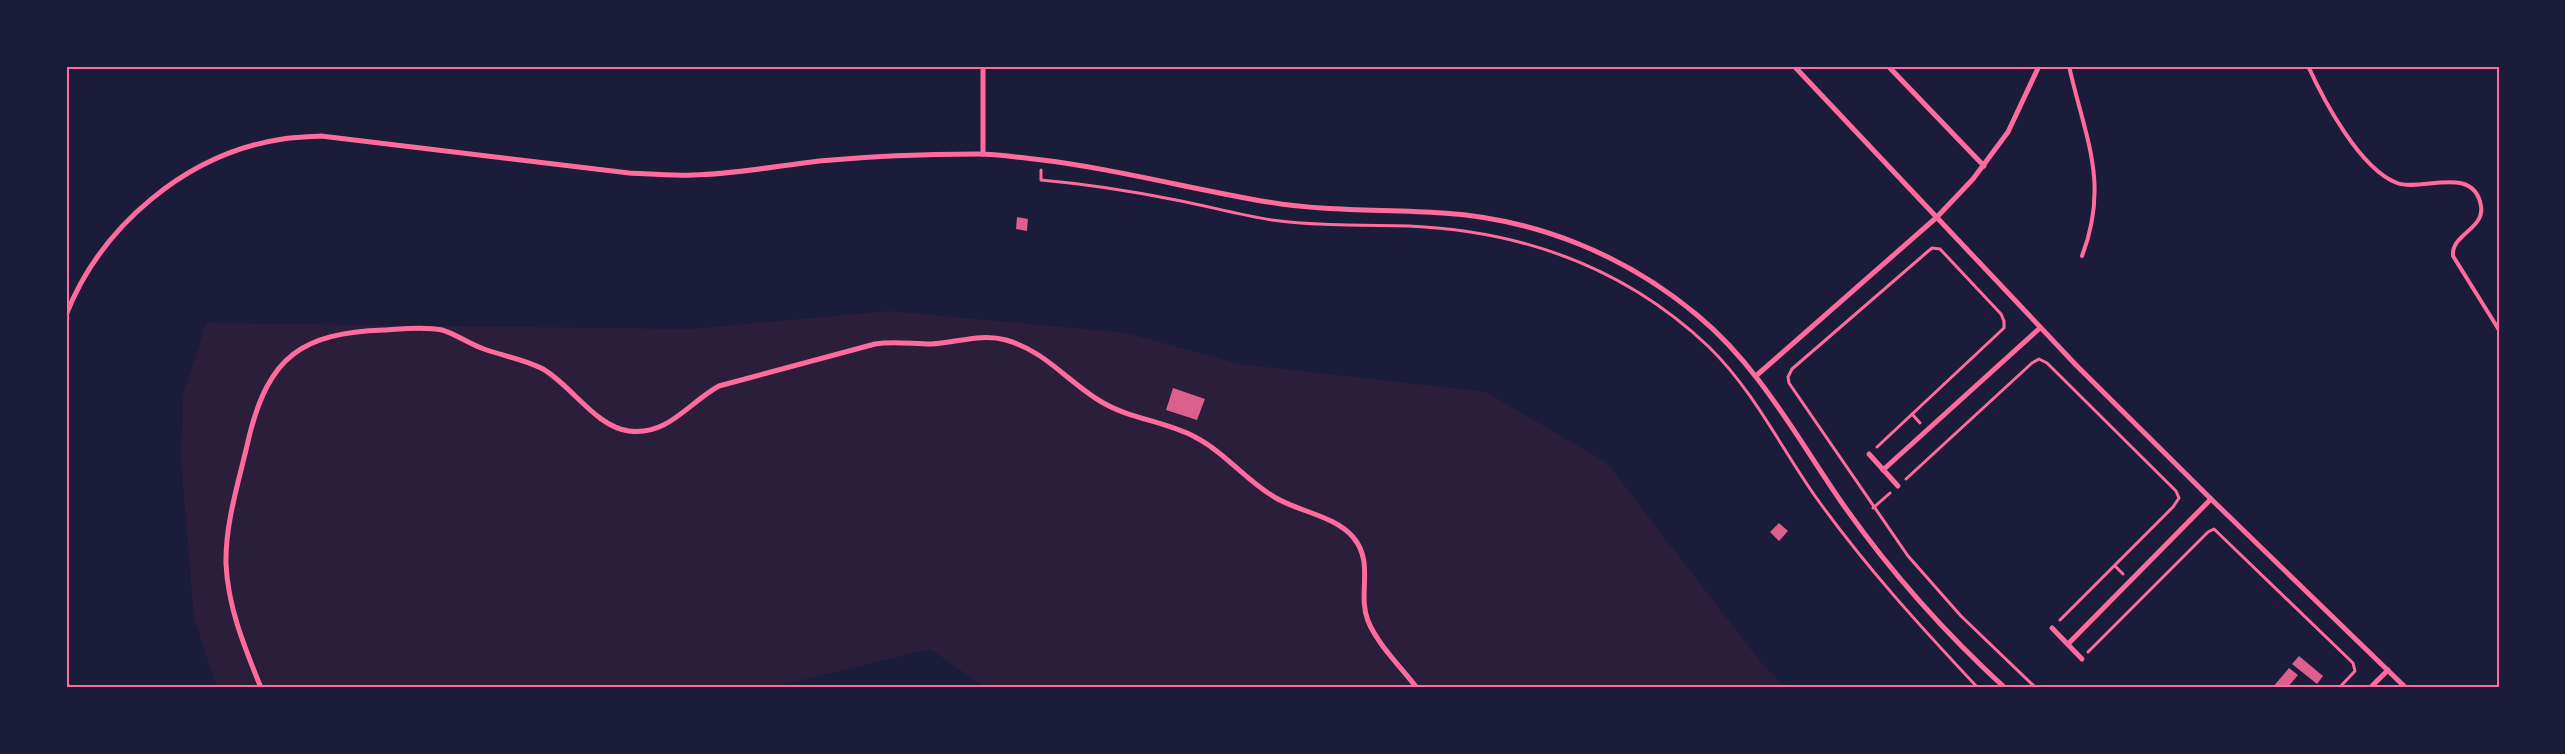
<svg xmlns="http://www.w3.org/2000/svg" width="2565" height="754" font-family="Bitter,serif">
	<style>
		.green { fill: #2a1e3b }
		.building { fill: #dd5f8e }
		.lines { fill: none; stroke-linecap: round; stroke-linejoin: round }
		.path { stroke: #ff6b9d; stroke-width: 3 }
		.service { stroke: #ff6b9d; stroke-width: 4 }
		.minor { stroke: #ff6b9d; stroke-width: 5 }
		.neatline { fill: none; stroke: #ff6b9d; stroke-width: 2 }
	</style>
	<rect width="100%" height="100%" fill="#1b1b3a"/>
	<!-- green -->
	<path class="green" d="M889 311 1127 333 1239 364 1486 392 1607 463 1763 665 1786 688H986L930 649 769 688H217L194 617 181 460 183 396 206 323 691 329Z"/>
	<!-- building -->
	<g class="building">
		<path d="M1017 217 1028 219 1027 231 1016 229Z"/>
		<path d="M1173 388 1205 399 1197 420 1166 410Z"/>
		<path d="M1779 523 1788 531 1779 541 1770 532Z"/>
		<path d="M2299 656 2323 676 2317 684 2292 664Z"/>
		<path d="M2289 668 2298 675 2287 688H2272Z"/>
	</g>
	<g class="lines">
		<!-- path -->
		<g class="path">
			<path d="M1041 170V180C1086 184 1131 191 1176 200 1208 206 1239 215 1272 220 1317 226 1363 225 1409 226 1522 231 1626 268 1709 347 1753 390 1780 446 1815 496 1865 566 1919 625 1978 688"/>
			<path d="M1912 414 1920 423"/>
			<path d="M1877 447 2004 328V321L2001 314 1940 249 1932 248 1926 253 1792 369 1788 377 1789 383 1908 556 1961 616 2036 688"/>
			<path d="M1906 479 2032 363 2039 359 2047 363 2176 491 2179 498 2173 507 2060 620"/>
			<path d="M1873 508 1890 493"/>
			<path d="M2115 566 2123 574"/>
			<path d="M2088 652 2208 532 2214 529 2353 663 2355 671 2339 688"/>
		</g>
		<!-- service -->
		<g class="service">
			<path d="M2069 66C2085 138 2110 182 2082 256"/>
			<path d="M2308 66C2324 101 2360 169 2397 183 2422 192 2474 164 2481 206 2485 229 2451 234 2453 256L2499 330"/>
		</g>
		<!-- minor -->
		<g class="minor">
			<path d="M1794 66 2076 365 2211 499 2406 688"/>
			<path d="M1888 66 1984 166"/>
			<path d="M983 154V66"/>
			<path d="M66 315C101 226 187 153 283 139 295 137 308 137 321 136L629 173C650 174 671 176 693 175 735 174 777 166 819 161 872 156 925 154 978 154 997 154 1015 157 1034 159 1113 168 1190 189 1268 202 1326 212 1385 209 1443 213 1537 219 1625 255 1697 315 1759 366 1797 438 1842 503 1889 570 1945 633 2005 688"/>
			<path d="M1757 375 1937 217 1973 179 2008 132 2039 66"/>
			<path d="M1869 454 1898 486"/>
			<path d="M1883 470 2040 328"/>
			<path d="M2052 628 2082 659"/>
			<path d="M2068 644 2211 499"/>
			<path d="M66 682 68 688"/>
			<path d="M261 688C245 648 228 608 226 564 225 522 240 478 249 437 269 356 302 333 384 330 402 329 423 326 442 330 456 334 469 344 484 349 503 356 524 359 543 369 572 386 596 427 629 431 668 436 688 403 719 386L875 344C894 341 912 344 931 344 956 343 980 333 1006 340 1045 351 1067 381 1100 401 1129 419 1165 421 1195 437 1226 453 1247 482 1276 498 1300 512 1335 516 1353 537 1375 563 1357 593 1368 621 1378 645 1401 667 1417 688"/>
			<path d="M2370 688 2388 670"/>
		</g>
	</g>
	<!-- border -->
	<rect width="2565" height="754" fill="none" stroke="#1b1b3a" stroke-width="135"/>
	<rect x="68" y="68" width="2430" height="618" class="neatline"/>
</svg>
